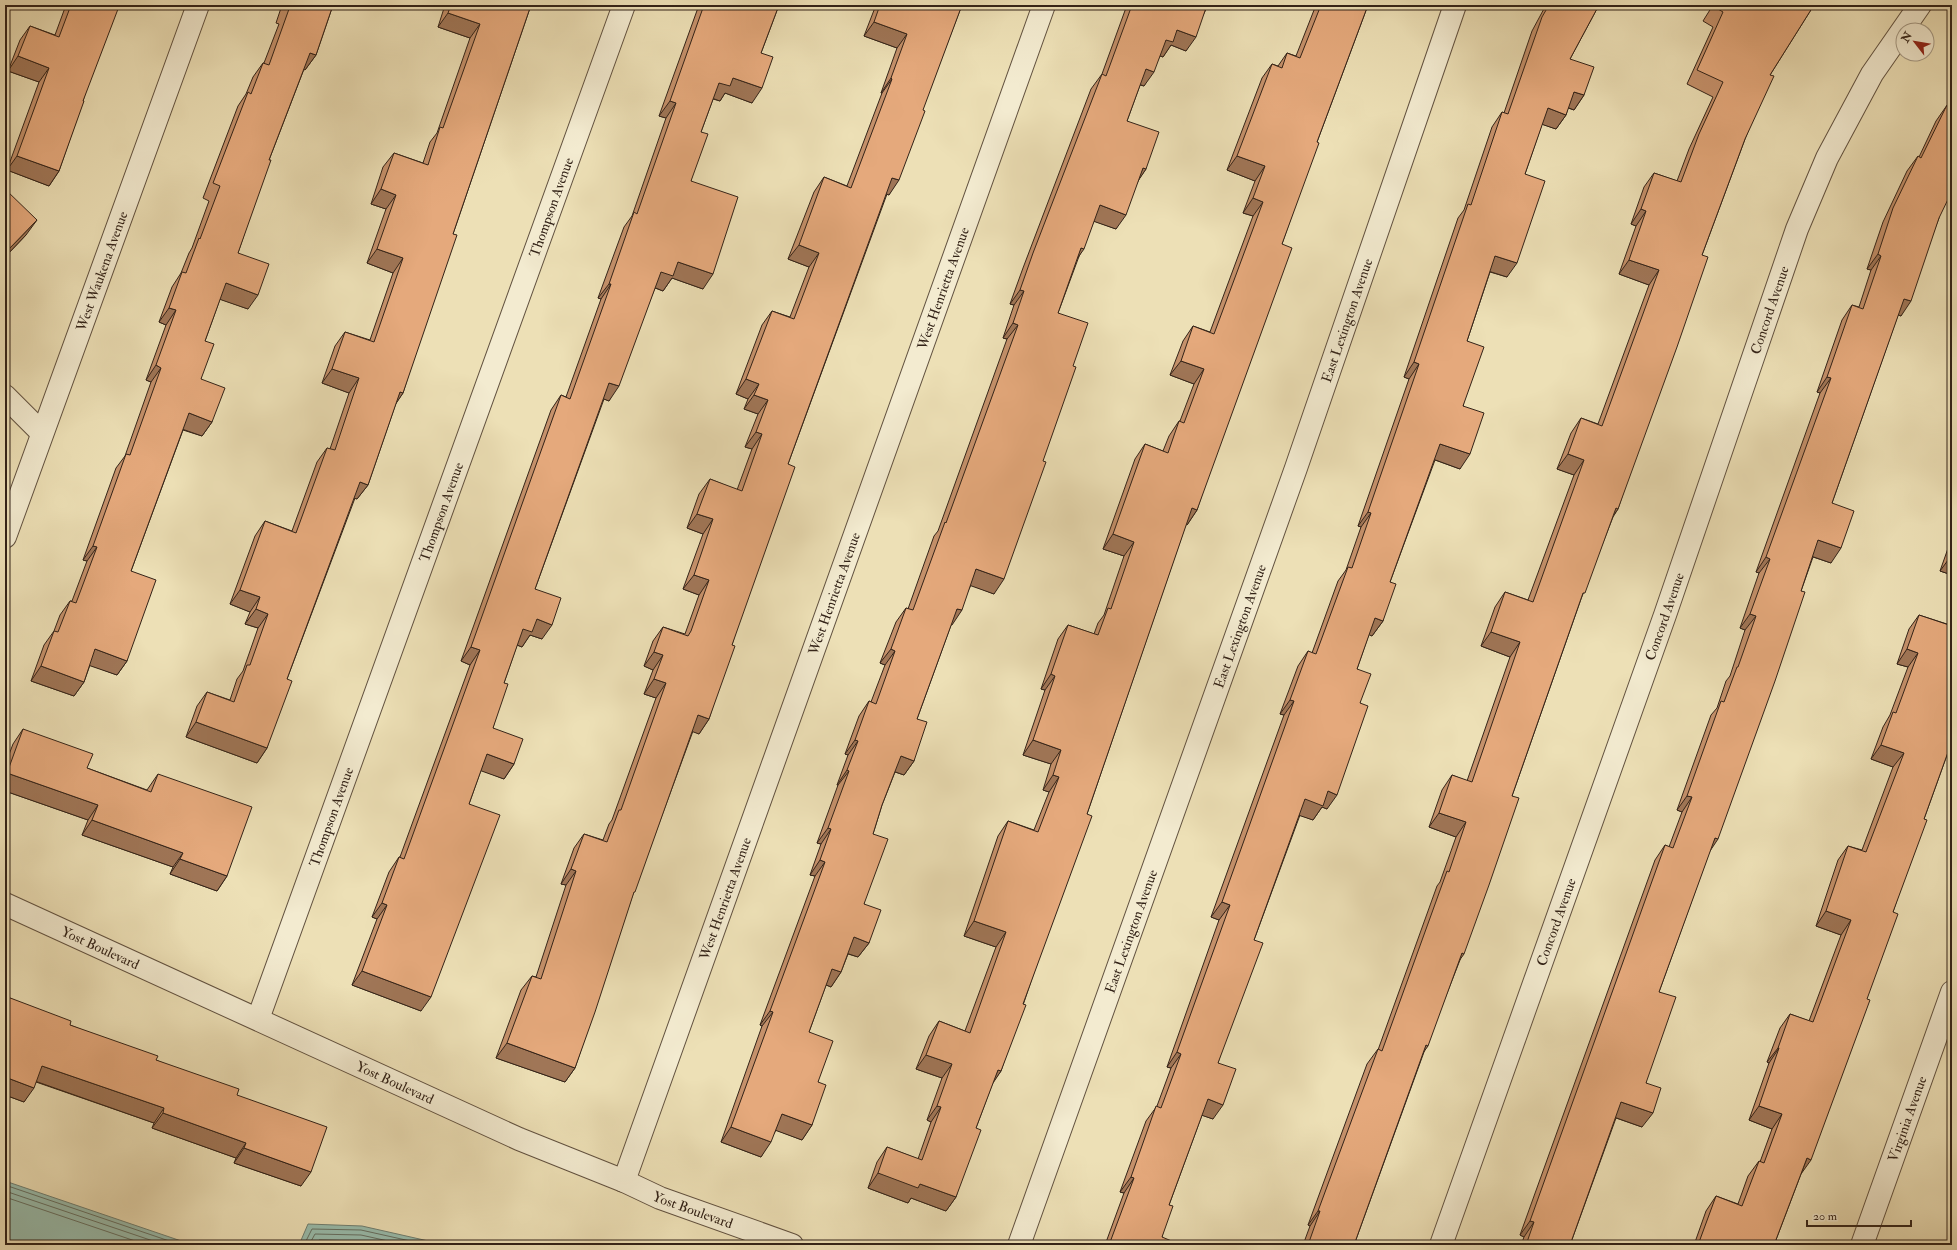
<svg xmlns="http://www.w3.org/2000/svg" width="1957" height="1250" font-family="'IM FELL Double Pica',serif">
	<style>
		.water { fill: #99bdad; stroke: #707f71 }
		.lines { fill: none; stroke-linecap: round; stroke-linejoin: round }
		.shore { stroke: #667062; stroke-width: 1 }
		.street-casing { stroke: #625240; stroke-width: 24 }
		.street { stroke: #f3ebd0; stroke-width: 22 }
		.wall { fill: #c5916b; stroke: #332318 }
		.shaded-wall { fill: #a07657; stroke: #332318 }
		.building { fill: #e5a97c; stroke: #332318 }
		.labels { text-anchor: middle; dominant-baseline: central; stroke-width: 3; stroke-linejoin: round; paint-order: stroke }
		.street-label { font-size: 14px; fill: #332318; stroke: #f3ebd0 }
	</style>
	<rect width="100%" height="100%" fill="#ede0b6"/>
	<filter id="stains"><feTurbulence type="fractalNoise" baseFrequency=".005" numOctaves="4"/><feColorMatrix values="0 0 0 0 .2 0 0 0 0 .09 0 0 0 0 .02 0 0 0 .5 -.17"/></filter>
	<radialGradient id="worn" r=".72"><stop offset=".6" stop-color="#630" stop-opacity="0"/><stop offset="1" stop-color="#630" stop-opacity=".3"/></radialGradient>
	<!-- water -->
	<g class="water">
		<path d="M5 1181 193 1245H5Z"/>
		<path d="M308 1224 362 1226 446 1245H299Z"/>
	</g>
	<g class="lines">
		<!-- shore -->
		<g class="shore">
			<path d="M5 1185 181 1245"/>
			<path d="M5 1191 165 1245"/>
			<path d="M5 1197 147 1245"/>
			<path d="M304 1245 312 1229 361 1230 428 1245"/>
			<path d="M309 1245 315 1234 361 1235 406 1245"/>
			<path d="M316 1245 319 1240 360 1241 379 1245"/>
		</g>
		<defs>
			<g id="street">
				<path d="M5 396 42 433"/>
				<path id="s1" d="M5 537 198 5"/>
				<path id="s2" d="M5 904 519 1139 624 1181 660 1198 792 1245"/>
				<path id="s3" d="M258 1019 624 5"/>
				<path id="s4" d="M624 1181 1044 5"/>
				<path id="s5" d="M1019 1245 1296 468 1455 5"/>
				<path id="s6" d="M1441 1245 1665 615 1797 229 1827 158 1872 74 1920 5"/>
				<path id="s7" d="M1862 1245 1952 992"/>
			</g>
		</defs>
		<!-- street casing -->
		<use href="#street" class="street-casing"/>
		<!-- street -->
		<use href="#street" class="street"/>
	</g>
	<!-- wall -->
	<g class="wall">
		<path d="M66 5H111L83 101 59 171 49 186 7 170 39 82 8 71 20 40 30 26 55 35Z"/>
		<path d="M282 5H333L316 55 305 70 304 69 269 160 238 253 248 309 220 299 205 341 201 379 212 422 202 436 183 430 131 571 127 661 117 675 90 665 84 682 74 696 31 681 44 645 54 631 60 615 70 601H72L87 561 83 560 116 468 125 456 151 382 146 380 166 325 159 322 172 287 181 273 189 253 192 248 209 201 203 198 238 106 246 94 253 77 263 63H264L279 24 276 23Z"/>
		<path d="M445 5H531L453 234 403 393 396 403 368 485 357 499 355 498 287 679 267 748 257 763 186 737 197 706 207 692 230 700 237 679 243 671 258 628 245 624 250 612 230 604 255 536 265 521 292 531 317 462 327 448 330 449 349 393 322 383 335 346 345 332 370 340 393 273 367 263 386 209 371 204 383 167 394 153 423 163 430 142 437 133 470 38 438 27Z"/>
		<path d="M699 5H779L761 53 752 103 725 93 720 101 713 99 701 132 691 181 703 289 672 278 663 291 655 288 609 401 604 399 535 589 542 639 530 635 522 647 517 645 504 683 493 728 514 764 504 779 481 770 469 804 421 1011 352 985 377 919 372 917 389 872 399 857H400L470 665 461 661 551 410 561 395 566 397 601 299 598 298 624 227 632 216 666 118 659 116Z"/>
		<path d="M876 5H962L889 195 887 194 788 464 709 719 699 734 693 731 632 897 575 1068 565 1082 496 1058 521 990 532 976 536 977 566 885 561 884 574 848 584 834 603 840 609 824 612 820 656 698 644 694 653 670 644 666 653 641 663 627 685 634 699 595 683 589 703 534 687 528 699 494 710 479 737 490 752 449 745 447 758 414 744 409 748 399 736 394 762 325 772 311 790 317 809 267 788 259 814 192 824 177 847 186 882 93H881L897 48 864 36Z"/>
		<path d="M1127 5H1212L1209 8 1207 7 1186 51 1171 45 1163 57 1160 56 1144 86 1140 85 1127 121 1146 169 1139 179 1116 229 1094 221 1078 259 1058 313 994 594 971 585 951 625 917 719 914 761 904 775 895 772 882 805 873 834 864 904 869 943 858 957 848 954 841 972 831 987 826 985 809 1032 818 1082 812 1125 802 1140 776 1130 761 1157 721 1142 762 1026 760 1025 815 876 810 875 821 844 817 843 838 785H837L848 755 845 754 859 716 869 701 871 702 885 665 880 663 896 622 906 608 908 609 934 536 938 531 1007 339 1003 338 1014 305 1010 304 1023 268 1091 89 1102 74Z"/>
		<path d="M1316 5H1368L1317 142 1282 244 1197 510 1187 525 1186 524 1087 814 1001 1071 993 1082 976 1128 956 1197 946 1211 911 1198 908 1203 868 1188 877 1162 887 1147 918 1159 931 1122 927 1120 942 1078 916 1069 929 1036 939 1021 965 1031 996 947 964 936 998 836 1008 821 1034 830 1049 792 1043 790 1051 764 1023 755 1045 690 1041 689 1058 639 1068 625 1094 634 1098 623 1104 615 1124 556 1103 549 1135 459 1145 444 1163 451 1169 436 1179 421H1180L1194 384 1170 375 1183 341 1193 326 1210 332 1253 216 1243 213 1255 181 1227 170 1262 78 1272 64 1278 66 1287 53 1296 56Z"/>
		<path d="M1546 5H1599L1570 59 1584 95 1574 110 1568 108 1566 115 1556 129 1542 124 1525 174 1507 277 1490 272 1467 341 1460 469 1435 460 1390 582 1383 621 1372 636 1369 634 1357 669 1360 703 1327 809 1322 807 1313 820 1300 815 1254 940 1218 1063 1213 1119 1202 1115 1169 1205 1162 1237 1173 1245H1105L1124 1193 1120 1192 1146 1121 1157 1106 1171 1068 1167 1067 1219 920 1211 917 1284 715 1280 714 1298 666 1308 651 1312 653 1338 581 1346 570 1361 527 1358 526 1409 379 1404 377 1458 218 1464 210 1492 127 1502 112 1504 113 1532 31Z"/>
		<path d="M1713 5H1814L1770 75 1745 139 1702 255 1618 509 1613 517 1581 599 1512 796 1460 960 1424 1052 1354 1245H1303L1310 1226 1308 1225 1367 1064 1378 1049V1050L1437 886 1440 882 1456 837 1429 827 1442 790 1452 775 1467 781 1510 657 1481 646 1495 607 1505 592 1528 600 1574 475 1557 469 1571 433 1581 418 1598 424 1649 285 1619 274 1636 226 1631 224 1644 187 1654 173 1677 181 1689 149 1713 97 1687 84 1713 27 1703 21Z"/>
		<path d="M1952 98 1939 218 1901 316 1898 315 1832 503 1831 563 1813 557 1710 850 1659 992 1646 1083 1642 1127 1616 1118 1570 1245H1521L1524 1237 1520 1235 1655 860 1665 845 1669 847 1682 812 1677 810 1711 715 1717 708 1726 681 1730 676 1745 630 1740 628 1759 573 1756 572 1820 393 1817 392 1842 320 1852 305 1859 307 1871 270 1867 269 1883 222 1907 171 1918 156 1919 157 1936 121Z"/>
		<path d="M5 189 26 235 5 257Z"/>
		<path d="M1952 510V522L1948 521Z"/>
		<path d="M1952 537V575L1940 571Z"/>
		<path d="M1919 615 1950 625 1952 621V741L1924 819 1893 912 1801 1174 1774 1245H1694L1706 1211 1716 1196 1738 1204 1748 1176 1759 1161 1760 1162 1772 1129 1749 1120 1769 1063 1767 1062 1780 1028 1790 1014 1809 1021 1841 935 1816 926 1838 860 1848 846 1862 850 1893 767 1871 759 1883 727 1890 715 1908 667 1897 664 1909 629Z"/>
		<path d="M23 729 87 768 147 790 158 774 227 876 217 891 170 874 173 867 82 835 88 820 5 791V765L13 744Z"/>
		<path d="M5 996 70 1025 156 1060 237 1095 301 1186 234 1163 236 1158 152 1128 154 1123 36 1082 24 1102 5 1095Z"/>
	</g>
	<!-- shaded-wall -->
	<g class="shaded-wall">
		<path d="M1202 5H1212L1209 8Z"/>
		<path d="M448 13 480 24 470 38 438 27Z"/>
		<path d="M874 22 907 34 897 48 864 36Z"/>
		<path d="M1177 30 1196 37 1186 51 1171 45 1163 57 1156 54 1166 40Z"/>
		<path d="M310 53 316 55 305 70 300 68Z"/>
		<path d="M18 56 49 68 39 82 8 71Z"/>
		<path d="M1146 69 1154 72 1144 86 1136 83Z"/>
		<path d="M733 78 762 88 752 103 725 93 720 101 709 97 719 83Z"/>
		<path d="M891 78 892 79 882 93H881Z"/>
		<path d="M1574 92 1584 95 1574 110 1564 106Z"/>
		<path d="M670 101 676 103 666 118 659 116Z"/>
		<path d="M1548 108 1566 115 1556 129 1538 123Z"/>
		<path d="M17 156 59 171 49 186 7 170Z"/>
		<path d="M1237 156 1265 166 1255 181 1227 170Z"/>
		<path d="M1143 168 1146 169 1136 184Z"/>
		<path d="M892 178 899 180 889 195 882 192Z"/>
		<path d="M381 189 396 195 386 209 371 204Z"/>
		<path d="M1253 198 1263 202 1253 216 1243 213Z"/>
		<path d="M1100 205 1126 215 1116 229 1090 220Z"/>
		<path d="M1641 209 1646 211 1636 226 1631 224Z"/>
		<path d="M37 220 26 235 5 257V254L8 250Z"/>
		<path d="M799 245 819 253 809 267 788 259Z"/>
		<path d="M1081 248 1084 249 1074 263Z"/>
		<path d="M377 249 403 258 393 273 367 263Z"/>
		<path d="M1878 254 1881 256 1871 270 1867 269Z"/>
		<path d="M1495 256 1517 263 1507 277 1485 270Z"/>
		<path d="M1629 260 1659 270 1649 285 1619 274Z"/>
		<path d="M678 262 713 274 703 289 672 278 663 291 651 286 661 272Z"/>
		<path d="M226 283 258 295 248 309 216 298Z"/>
		<path d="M609 284H611L601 299 598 298Z"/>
		<path d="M1020 290 1024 291 1014 305 1010 304Z"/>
		<path d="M1904 299 1911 301 1901 316 1894 313Z"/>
		<path d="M169 308 176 310 166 325 159 322Z"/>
		<path d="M1013 323 1018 325 1007 339 1003 338Z"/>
		<path d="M1181 361 1204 369 1194 384 1170 375Z"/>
		<path d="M1414 362 1419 364 1409 379 1404 377Z"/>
		<path d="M156 365 161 368 151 382 146 380Z"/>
		<path d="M332 369 359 378 349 393 322 383Z"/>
		<path d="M1827 377 1831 378 1820 393 1817 392Z"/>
		<path d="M746 379 759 384 748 399 736 394Z"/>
		<path d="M609 383 619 386 609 401 599 397Z"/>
		<path d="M400 392 403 393 393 408Z"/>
		<path d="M754 395 768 400 758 414 744 409Z"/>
		<path d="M189 413 212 422 202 436 179 428Z"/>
		<path d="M756 432 762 434 752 449 745 447Z"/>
		<path d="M1440 444 1470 454 1460 469 1430 458Z"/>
		<path d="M1568 454 1584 460 1574 475 1557 469Z"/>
		<path d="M360 482 368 485 357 499 350 497Z"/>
		<path d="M1192 508 1197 510 1187 525 1182 523Z"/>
		<path d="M1616 508 1618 509 1608 523Z"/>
		<path d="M1368 512 1371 513 1361 527 1358 526Z"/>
		<path d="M697 514 713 519 703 534 687 528Z"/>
		<path d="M1952 515V522L1948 521Z"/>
		<path d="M1113 534 1134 542 1124 556 1103 549Z"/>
		<path d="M1818 540 1841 548 1831 563 1808 555Z"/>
		<path d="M93 546 97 547 87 561 83 560Z"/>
		<path d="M1951 556 1952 557V575L1940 571Z"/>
		<path d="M1766 557 1770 559 1759 573 1756 572Z"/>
		<path d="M976 569 1004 579 994 594 966 584Z"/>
		<path d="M694 575 709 580 699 595 683 589Z"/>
		<path d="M240 590 260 597 250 612 230 604Z"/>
		<path d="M256 609 268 614 258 628 245 624Z"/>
		<path d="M957 609 962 610 952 625 947 623Z"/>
		<path d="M1750 614 1756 616 1745 630 1740 628Z"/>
		<path d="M1375 618 1383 621 1372 636 1365 633Z"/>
		<path d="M537 619 552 625 542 639 530 635 522 647 512 643 523 629Z"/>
		<path d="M1491 632 1520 642 1510 657 1481 646Z"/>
		<path d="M471 647 480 650 470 665 461 661Z"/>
		<path d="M95 649 127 661 117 675 85 664Z"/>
		<path d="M891 649 895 651 885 665 880 663Z"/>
		<path d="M1907 649 1918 653 1908 667 1897 664Z"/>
		<path d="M654 652 663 655 653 670 644 666Z"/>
		<path d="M41 666 84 682 74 696 31 681Z"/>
		<path d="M1051 674 1055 676 1045 690 1041 689Z"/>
		<path d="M654 679 666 683 656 698 644 694Z"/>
		<path d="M1290 700 1294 701 1284 715 1280 714Z"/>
		<path d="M698 715 709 719 699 734 688 730Z"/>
		<path d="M196 722 267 748 257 763 186 737Z"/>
		<path d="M855 740 858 741 848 755 845 754Z"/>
		<path d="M1033 740 1061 750 1051 764 1023 755Z"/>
		<path d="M1881 745 1904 753 1893 767 1871 759Z"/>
		<path d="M487 754 514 764 504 779 476 769Z"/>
		<path d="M901 756 914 761 904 775 890 770Z"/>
		<path d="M847 770 849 771 838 785H837Z"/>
		<path d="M7 773 98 805 88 820 5 791V776Z"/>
		<path d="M1053 775 1059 777 1049 792 1043 790Z"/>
		<path d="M1328 791 1337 795 1327 809 1322 807 1313 820 1295 814 1305 799Z"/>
		<path d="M1687 796 1692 797 1682 812 1677 810Z"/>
		<path d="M1439 813 1466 822 1456 837 1429 827Z"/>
		<path d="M92 820 183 853 173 867 82 835Z"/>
		<path d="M828 828 831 829 821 844 817 843Z"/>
		<path d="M1715 838 1718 839 1708 854Z"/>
		<path d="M180 859 227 876 217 891 170 874Z"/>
		<path d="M820 860 825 862 815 876 810 875Z"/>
		<path d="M571 869 576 871 566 885 561 884Z"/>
		<path d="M1222 902 1230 905 1219 920 1211 917Z"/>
		<path d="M382 903 387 905 377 919 372 917Z"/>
		<path d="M1826 911 1851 920 1841 935 1816 926Z"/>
		<path d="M974 921 1006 932 996 947 964 936Z"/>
		<path d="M854 937 869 943 858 957 843 952Z"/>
		<path d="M1462 953 1464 954 1454 968Z"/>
		<path d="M832 969 841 972 831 987 822 983Z"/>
		<path d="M362 971 431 997 421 1011 352 985Z"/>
		<path d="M770 1011 773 1012 762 1026 760 1025Z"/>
		<path d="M507 1043 575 1068 565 1082 496 1058Z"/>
		<path d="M1426 1045 1428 1046 1418 1060Z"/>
		<path d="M1778 1048H1779L1769 1063 1767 1062Z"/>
		<path d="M1177 1052 1181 1054 1171 1068 1167 1067Z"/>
		<path d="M926 1055 952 1064 942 1078 916 1069Z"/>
		<path d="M42 1066 164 1108 154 1123 32 1080Z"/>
		<path d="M998 1070 1001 1071 991 1086Z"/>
		<path d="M5 1077 34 1088 24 1102 5 1095Z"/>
		<path d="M1208 1099 1223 1105 1213 1119 1198 1114Z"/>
		<path d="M1621 1102 1653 1113 1642 1127 1611 1116Z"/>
		<path d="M937 1106 941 1107 931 1122 927 1120Z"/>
		<path d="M1759 1106 1782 1114 1772 1129 1749 1120Z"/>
		<path d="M163 1113 246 1143 236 1158 152 1128Z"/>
		<path d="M782 1114 812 1125 802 1140 772 1129Z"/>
		<path d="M731 1127 771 1142 761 1157 721 1142Z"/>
		<path d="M244 1148 311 1172 301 1186 234 1163Z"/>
		<path d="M1807 1158 1811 1160 1801 1174Z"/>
		<path d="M878 1173 920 1184 956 1197 946 1211 911 1198 908 1203 868 1188Z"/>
		<path d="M1131 1177 1134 1178 1124 1193 1120 1192Z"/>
		<path d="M1318 1211H1320L1310 1226 1308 1225Z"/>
		<path d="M1530 1221 1534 1222 1524 1237 1520 1235Z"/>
	</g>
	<!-- building -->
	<g class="building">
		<path d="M71 5H111V6L118 9 83 101H84L59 171 17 156 49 68 18 56 30 26 59 37Z"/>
		<path d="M287 5H333L316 55 310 53 269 160H271L238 253 269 264 258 295 226 283 205 341 214 344 201 379 225 388 212 422 189 413 131 571 156 580 127 661 95 649 84 682 41 666 54 631 58 632 70 601 76 603 97 547 93 546 126 454 130 455 161 368 156 365 176 310 169 308 182 272 186 273 199 238 200 239 220 186 213 183 248 92 251 94 263 63 269 65 289 9 286 8Z"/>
		<path d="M451 5H531L453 234 457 235 403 393 400 392 368 485 360 482 287 679 292 681 267 748 196 722 207 692 234 702 247 665H250L268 614 256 609 260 597 240 590 265 521 296 533 327 448 335 450 359 378 332 369 345 332 374 342 403 258 377 249 396 195 381 189 394 153 428 165 440 127 443 128 480 24 448 13Z"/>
		<path d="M704 5H779L761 53 773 57 762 88 733 78 730 86 719 83 701 132 708 134 691 181 738 197 713 274 678 262 673 276 661 272 619 386 609 383 535 589 561 598 552 625 537 619 532 632 523 629 504 683 508 684 493 728 523 739 514 764 487 754 469 804 500 815 431 997 362 971 387 905 382 903 399 857 404 859 480 650 471 647 561 395 570 399 611 284H609L634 212 637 214 676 103 670 101Z"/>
		<path d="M880 5H962L923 110 925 111 899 180 892 178 788 464 795 467 732 645 735 646 709 719 698 715 635 892H634L595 1012 575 1068 507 1043 532 976 541 979 576 871 571 869 584 834 607 842 619 810H621L666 683 654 679 663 655 654 652 663 627 688 636 691 631 709 580 694 575 713 519 697 514 710 479 742 491 762 434 756 432 768 400 754 395 759 384 746 379 772 311 794 319 819 253 799 245 824 177 851 188 892 79 891 78 907 34 874 22Z"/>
		<path d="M1132 5H1207L1196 37 1177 30 1173 42 1166 40 1154 72 1146 69 1127 121 1159 132 1146 169 1143 168 1126 215 1100 205 1084 249 1081 248 1058 313 1088 323 1073 366 1076 367 1043 461 1046 462 1004 579 976 569 962 610 957 609 917 719 927 722 914 761 901 756 882 805 873 834 888 839 864 904 881 910 869 943 854 937 841 972 832 969 809 1032 833 1041 818 1082 826 1085 812 1125 782 1114 771 1142 731 1127 773 1012 770 1011 825 862 820 860 831 829 828 828 849 771 847 770 858 741 855 740 869 701 876 704 895 651 891 649 906 608 913 610 945 522 946 523 1018 325 1013 323 1024 291 1020 290 1033 253 1102 74 1106 76Z"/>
		<path d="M1321 5H1368L1317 142 1319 143 1282 244 1292 248 1197 510 1192 508 1087 814 1092 816 1023 1004 1026 1005 1001 1071 998 1070 976 1128 981 1130 956 1197 920 1184 918 1188 878 1173 887 1147 922 1160 941 1107 937 1106 952 1064 926 1055 939 1021 970 1033 1006 932 974 921 1008 821 1038 832 1059 777 1053 775 1061 750 1033 740 1055 676 1051 674 1068 625 1098 635 1108 608 1111 609 1134 542 1113 534 1145 444 1168 453 1179 421 1184 423 1204 369 1181 361 1193 326 1214 334 1263 202 1253 198 1265 166 1237 156 1272 64 1282 68 1287 53 1300 58Z"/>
		<path d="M1549 5H1599L1570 59 1594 67 1584 95 1574 92 1566 115 1548 108 1525 174 1545 181 1517 263 1495 256 1467 341 1484 347 1463 406 1484 413 1470 454 1440 444 1390 582 1396 584 1383 621 1375 618 1357 669 1371 674 1360 703 1368 706 1337 795 1328 791 1323 806 1305 799 1254 940 1263 943 1218 1063 1236 1069 1223 1105 1208 1099 1169 1205 1173 1206 1162 1237 1174 1242 1173 1245H1109L1134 1178 1131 1177 1156 1106 1161 1108 1181 1054 1177 1052 1230 905 1222 902 1294 701 1290 700 1308 651 1316 654 1348 567 1352 568 1371 513 1368 512 1419 364 1414 362 1468 204 1471 205 1502 112 1508 114 1542 17Z"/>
		<path d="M1714 5H1814L1770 75 1774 76 1745 139 1702 255 1708 257 1677 347 1618 509 1616 508 1585 593H1583L1512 796 1519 798 1489 885 1464 954 1462 953 1428 1046 1426 1045 1354 1245H1308L1320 1211H1318L1378 1049 1382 1051 1447 871 1449 872 1466 822 1439 813 1452 775 1472 782 1520 642 1491 632 1505 592 1533 602 1584 460 1568 454 1581 418 1602 426 1659 270 1629 260 1646 211 1641 209 1654 173 1681 182 1699 134 1723 82 1697 70 1723 12 1713 6Z"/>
		<path d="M1952 98V191L1939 218 1911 301 1904 299 1832 503 1854 511 1841 548 1818 540 1801 591 1805 592 1775 681 1718 839 1715 838 1659 992 1676 997 1646 1083 1661 1088 1653 1113 1621 1102 1570 1245H1526L1534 1222 1530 1221 1665 845 1673 848 1692 797 1687 796 1721 701 1724 702 1737 667H1738L1756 616 1750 614 1770 559 1766 557 1831 378 1827 377 1852 305 1863 309 1881 256 1878 254 1893 208 1918 156 1921 158 1946 107Z"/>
		<path d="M5 189 37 220 8 250 5 247Z"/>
		<path d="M1919 615 1952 626V741L1924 819 1927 820 1893 912 1898 914 1867 999 1870 1000 1811 1160 1807 1158 1774 1245H1698L1716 1196 1742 1206 1759 1161 1764 1163 1782 1114 1759 1106 1779 1048H1778L1790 1014 1813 1022 1851 920 1826 911 1848 846 1866 852 1904 753 1881 745 1893 712 1896 713 1918 653 1907 649Z"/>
		<path d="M23 729 93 754 87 768 151 792 158 774 252 807 227 876 180 859 183 853 92 820 98 805 7 773Z"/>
		<path d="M5 996 71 1021 70 1025 158 1056 156 1060 239 1089 237 1095 327 1127 311 1172 244 1148 246 1143 163 1113 164 1108 42 1066 34 1088 5 1077Z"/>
	</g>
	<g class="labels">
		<!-- street labels -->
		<g class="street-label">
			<text stroke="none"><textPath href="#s3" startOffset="863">Thompson Avenue</textPath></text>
			<text stroke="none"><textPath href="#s1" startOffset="283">West Waukena Avenue</textPath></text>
			<text stroke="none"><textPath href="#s4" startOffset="948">West Henrietta Avenue</textPath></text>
			<text stroke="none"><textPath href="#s6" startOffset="991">Concord Avenue</textPath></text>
			<text stroke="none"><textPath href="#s5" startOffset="981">East Lexington Avenue</textPath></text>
			<text stroke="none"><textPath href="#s3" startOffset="539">Thompson Avenue</textPath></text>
			<text stroke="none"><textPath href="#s4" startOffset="624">West Henrietta Avenue</textPath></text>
			<text stroke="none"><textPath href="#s6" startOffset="667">Concord Avenue</textPath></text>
			<text stroke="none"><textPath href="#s5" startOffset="657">East Lexington Avenue</textPath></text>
			<text stroke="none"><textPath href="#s3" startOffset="215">Thompson Avenue</textPath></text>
			<text stroke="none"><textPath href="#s4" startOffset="300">West Henrietta Avenue</textPath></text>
			<text stroke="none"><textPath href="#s6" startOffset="343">Concord Avenue</textPath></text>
			<text stroke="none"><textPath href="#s5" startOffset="333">East Lexington Avenue</textPath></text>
			<text stroke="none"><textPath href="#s2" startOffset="105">Yost Boulevard</textPath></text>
			<text stroke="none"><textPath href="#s2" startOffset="429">Yost Boulevard</textPath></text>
			<text stroke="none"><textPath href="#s7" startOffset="134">Virginia Avenue</textPath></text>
			<text stroke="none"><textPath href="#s2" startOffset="753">Yost Boulevard</textPath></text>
		</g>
	</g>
	<!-- margin -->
	<rect width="1957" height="1250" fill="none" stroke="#ede0b6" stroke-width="20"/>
	<rect x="6" y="6" width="1945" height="1238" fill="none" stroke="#332318" stroke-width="2"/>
	<rect x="10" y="10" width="1937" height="1230" fill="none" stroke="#332318"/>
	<!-- north arrow -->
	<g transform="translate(1915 42) rotate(301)"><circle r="19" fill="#f3ebd0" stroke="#a69b86"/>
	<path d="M0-3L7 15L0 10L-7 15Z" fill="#8f2418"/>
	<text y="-6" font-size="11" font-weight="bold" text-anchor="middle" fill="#332318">N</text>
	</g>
	<!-- scale -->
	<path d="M1807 1220v6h104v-6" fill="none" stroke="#332318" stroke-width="2"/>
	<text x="1813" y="1220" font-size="12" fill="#332318" stroke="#f3ebd0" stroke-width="3" paint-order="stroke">20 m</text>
	<rect width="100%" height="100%" filter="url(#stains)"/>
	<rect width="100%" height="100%" fill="url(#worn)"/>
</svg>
